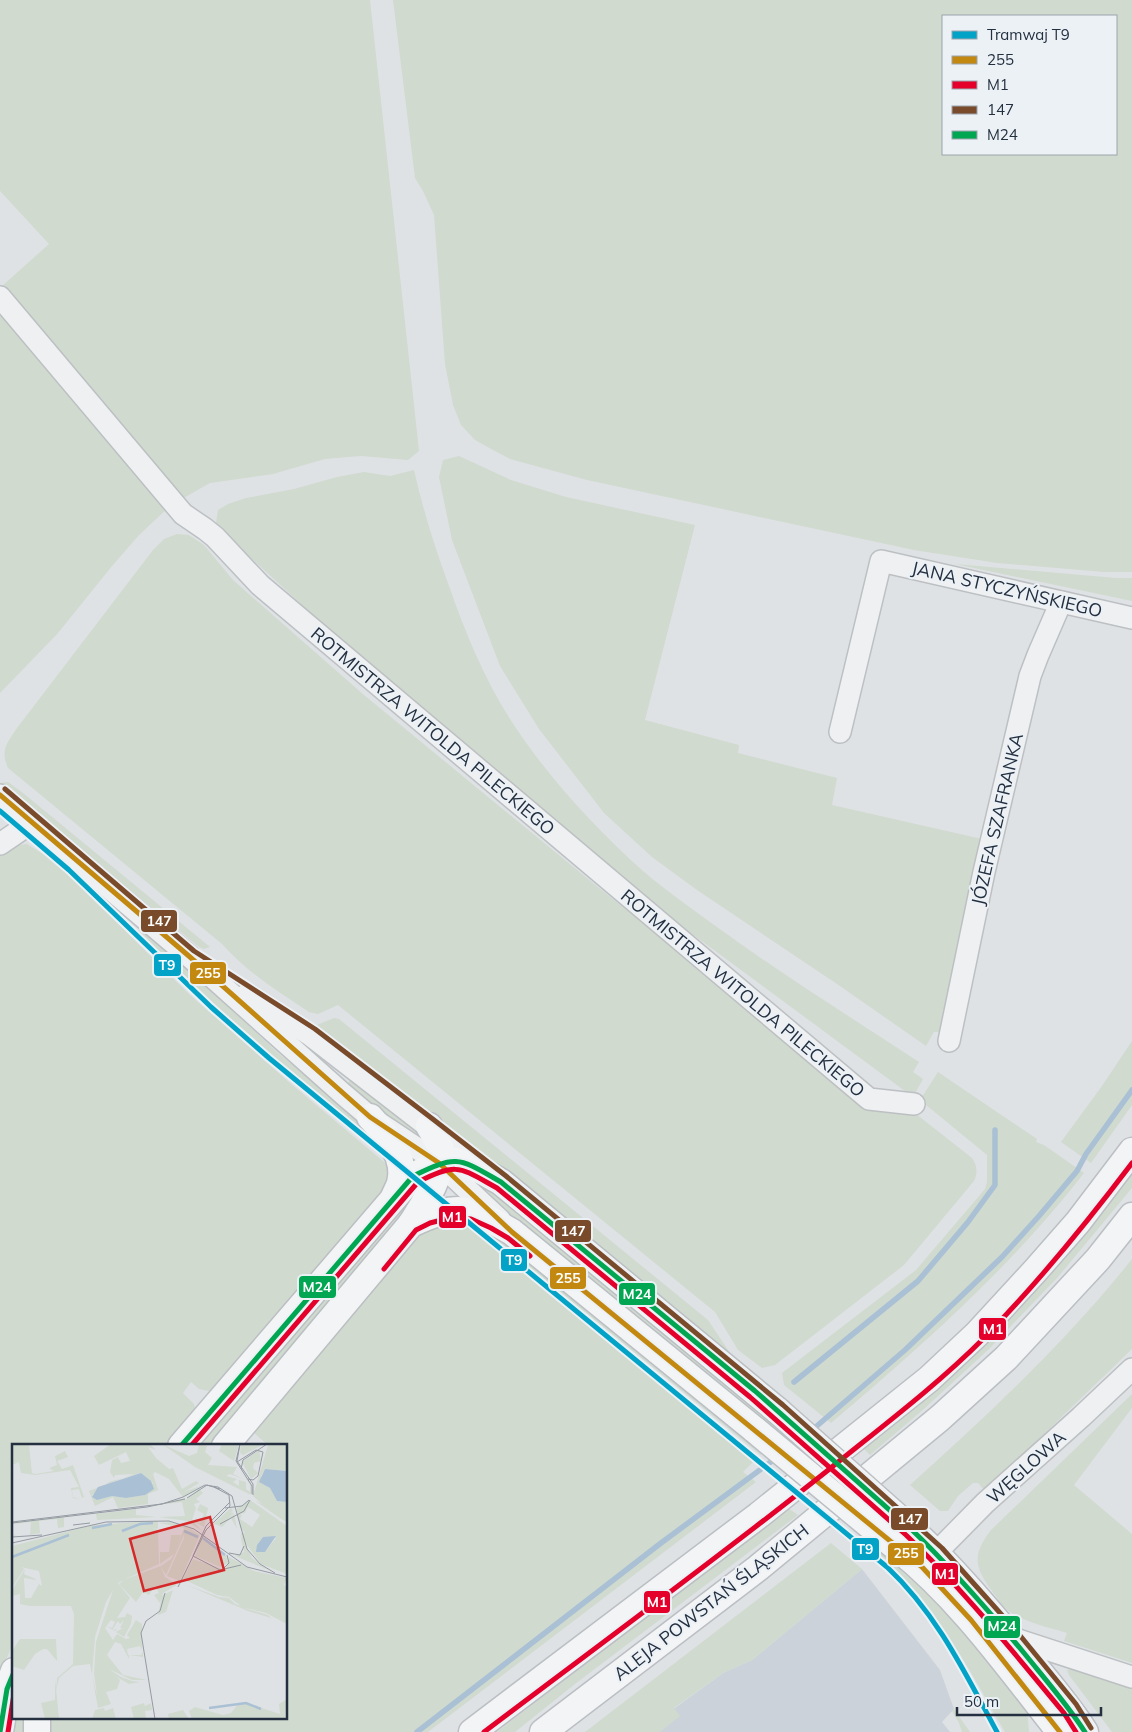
<svg xmlns="http://www.w3.org/2000/svg" width="1132" height="1732" font-family="Mulish,sans-serif">
	<style>
		.built { fill: #ccd2d9 }
		.green { fill: #d0dacf; fill-rule: evenodd }
		.lines { fill: none; stroke-linecap: round; stroke-linejoin: round }
		.stream { stroke: #aac0d4; stroke-width: 5.5 }
		.minor-casing { stroke: #bdc0c3; stroke-width: 24 }
		.major-casing { stroke: #bbbfc3; stroke-width: 29 }
		.minor { stroke: #eef0f2; stroke-width: 21 }
		.major { stroke: #f3f4f5; stroke-width: 26 }
		.major-bridge-casing { stroke: #bbbfc3; stroke-width: 29; stroke-linecap: butt }
		.major-bridge { stroke: #f3f4f5; stroke-width: 26 }
		.bus-1-casing { stroke: #ecf1f6; stroke-width: 9 }
		.bus-2-casing { stroke: #ecf1f6; stroke-width: 9 }
		.bus-3-casing { stroke: #ecf1f6; stroke-width: 9 }
		.bus-4-casing { stroke: #ecf1f6; stroke-width: 9 }
		.bus-1 { stroke: #c28810; stroke-width: 5 }
		.bus-2 { stroke: #e4002b; stroke-width: 5 }
		.bus-3 { stroke: #7a4b2a; stroke-width: 5 }
		.bus-4 { stroke: #00a651; stroke-width: 5 }
		.tram-1-casing { stroke: #ecf1f6; stroke-width: 9 }
		.tram-1 { stroke: #02a3c7; stroke-width: 5 }
		.labels { text-anchor: middle; dominant-baseline: central; stroke-width: 4; stroke-linejoin: round; paint-order: stroke }
		.street-label { font-size: 18px; fill: #243040; stroke: #ecf1f6 }
		.inset-river { fill: none; stroke: #aac0d4; stroke-width: 2.5 }
		.inset-road { fill: none; stroke: #949ba3; stroke-width: 1 }
		.view { fill: #d62828; fill-opacity: 0.15; stroke: #d62828; stroke-width: 2.5 }
		.inset-edge { fill: none; stroke: #243040; stroke-width: 2.5 }
		.line-badge { stroke: #ecf1f6; stroke-width: 2 }
		.badge-label { font-size: 14px; text-anchor: middle; font-weight: bold; fill: #fff }
	</style>
	<rect width="100%" height="100%" fill="#dfe2e5"/>
	<!-- built -->
	<path class="built" d="M862 1569 940 1670 954 1709 942 1722 950 1732H642L723 1673 752 1660Z"/>
	<!-- green -->
	<g class="green">
		<path d="M0 0H370L419 451 408 460 361 456 325 459 273 474 210 483 180 500 1 287 49 244 0 191Z"/>
		<path d="M393 0H1132V572H1104L997 563 914 550 587 480 510 459 493 450 475 440 461 425 453 405 445 364 434 215 423 191 415 178ZM1116 16V154H943V16Z"/>
		<path d="M0 308 170 506 139 535 112 566 58 633 0 693Z"/>
		<path d="M459 456 511 480 566 497 695 525 645 720 739 745 738 753 837 778 832 805 982 839 940 1032H934L926 1046 837 984 697 890 652 857 604 813 539 729 500 666 452 540 439 477 443 460Z"/>
		<path d="M414 470C423 510 435 548 449 586 465 632 484 678 510 719 546 775 593 826 643 871 664 889 688 906 710 922 778 972 849 1016 919 1062L913 1072 923 1079 913 1097 638 894 369 664 301 604 226 535 216 523 218 510 228 504 246 498 294 489 337 477 364 472 390 476Z"/>
		<path d="M177 534 189 535 204 545 233 580 364 695 599 888 765 1020 866 1103 911 1110 972 1158C977 1165 978 1173 974 1181L904 1265 775 1365 762 1368 738 1350 715 1312 338 1005 318 1014 309 1012C277 991 247 972 222 944L8 768C0 750 7 743 17 728L153 550 164 539Z"/>
		<path d="M955 564 1116 578H1132V601Z"/>
		<path d="M8 782 23 793 210 947 204 949 199 947 0 783Z"/>
		<path d="M27 844 43 854 71 877 190 995 222 1023 290 1083 390 1167 388 1188 214 1392 199 1389 191 1382 183 1393 194 1404 196 1412 169 1446H14V1641L0 1674V852L12 846Z"/>
		<path d="M139 930 145 932 174 956 278 1053 378 1135 372 1138 246 1034 138 932Z"/>
		<path d="M334 1018 339 1019 708 1320 732 1356 441 1120 312 1027Z"/>
		<path d="M1132 1041V1105L1091 1163 1061 1142 1102 1086Z"/>
		<path d="M938 1072 1037 1139 1036 1142 1044 1145 1084 1173C1011 1267 922 1346 831 1423L784 1385 782 1373 916 1270 985 1189 987 1182V1155L920 1100Z"/>
		<path d="M350 1080 354 1082 424 1133 428 1150 350 1086 348 1083Z"/>
		<path d="M467 1170 791 1432 782 1439 455 1171Z"/>
		<path d="M1132 1171V1188L1058 1277 989 1349 924 1409 870 1455 864 1449 897 1421Z"/>
		<path d="M417 1184 425 1191 211 1446H197Z"/>
		<path d="M456 1217 754 1461 743 1472 756 1482 428 1732H45V1718H286V1446H269L254 1433V1422L420 1230Z"/>
		<path d="M469 1218 480 1222 764 1452 761 1455Z"/>
		<path d="M1132 1259V1349L985 1491 978 1483H973L958 1496 948 1511H940L910 1485C988 1415 1066 1342 1132 1259Z"/>
		<path d="M1132 1394V1408L1074 1485 1132 1534V1663L1064 1641 1067 1633C1049 1628 1029 1623 1013 1614 1004 1609 998 1599 992 1591 974 1566 972 1555 991 1530Z"/>
		<path d="M788 1508 798 1515 575 1684 515 1732H497Z"/>
		<path d="M871 1541 921 1581 955 1623 988 1659 1027 1707 1029 1732H1005C965 1662 931 1596 868 1544Z"/>
		<path d="M831 1543 862 1569 752 1660 723 1673 674 1708 680 1716 660 1732H585Z"/>
		<path d="M1071 1669 1132 1689V1732H1112L1069 1675 1067 1670Z"/>
		<path d="M954 1709 970 1732H962L959 1723 952 1711Z"/>
		<path d="M14 1718H27V1732H8Z"/>
	</g>
	<g class="lines">
		<!-- stream -->
		<g class="stream">
			<path d="M794 1382 918 1281 968 1222 995 1185V1130"/>
			<path d="M811 1431 905 1350 1002 1257 1039 1216 1077 1171 1086 1154 1132 1090"/>
			<path d="M417 1732 661 1543 776 1458"/>
		</g>
		<defs>
			<g id="minor">
				<path d="M0 297 183 514 205 529 215 537 260 585 869 1099 914 1104"/>
				<path d="M840 732 881 561 1132 618"/>
				<path d="M0 795 190 957 343 1094 370 1117 439 1163 500 1220"/>
				<path d="M0 844 22 829 30 820"/>
				<path d="M247 994 310 1035 479 1166"/>
				<path d="M949 1041 984 872 1030 676 1038 655 1061 602"/>
				<path d="M925 1564 985 1503 1081 1417 1132 1369"/>
				<path d="M1012 1638 1132 1677"/>
			</g>
			<g id="major">
				<path d="M370 1117C386 1135 407 1156 400 1183 399 1187 396 1192 394 1197"/>
				<path d="M411 1224C458 1202 469 1207 512 1232L755 1430"/>
				<path d="M181 1446 413 1176C424 1171 437 1162 450 1161 467 1160 486 1174 501 1182L778 1411"/>
				<path d="M225 1446 411 1224C425 1202 442 1178 441 1151 440 1143 433 1133 429 1126"/>
				<path d="M911 1529C952 1567 988 1610 1024 1653 1045 1679 1067 1704 1085 1732"/>
				<path d="M897 1548C961 1599 1009 1668 1060 1732"/>
				<path d="M0 1732 7 1689 14 1671"/>
				<path d="M37 1732V1718"/>
				<path d="M472 1732 759 1515 929 1379 977 1334 1035 1271 1078 1222 1132 1151"/>
				<path d="M543 1732 758 1568 940 1418 1006 1358 1098 1259 1132 1216"/>
			</g>
		</defs>
		<!-- minor casing -->
		<use href="#minor" class="minor-casing"/>
		<!-- major casing -->
		<use href="#major" class="major-casing"/>
		<!-- minor -->
		<use href="#minor" class="minor"/>
		<!-- major -->
		<use href="#major" class="major"/>
		<defs>
			<g id="major-bridge">
				<path d="M778 1411 911 1529"/>
				<path d="M755 1430 897 1548"/>
			</g>
		</defs>
		<!-- major-bridge casing -->
		<use href="#major-bridge" class="major-bridge-casing"/>
		<!-- major-bridge -->
		<use href="#major-bridge" class="major-bridge"/>
		<defs>
			<path id="bus-1" d="M0 795 190 957 370 1117 439 1163 512 1232 922 1567 971 1620 1060 1732"/>
			<g id="bus-2">
				<path d="M384 1269 416 1230 430 1223 453 1217 471 1219 491 1228 508 1238 530 1256"/>
				<path d="M191 1446 418 1182C458 1162 459 1167 497 1188L750 1397 906 1535C964 1590 1013 1652 1064 1713L1076 1732"/>
				<path d="M8 1732 14 1694"/>
				<path d="M484 1732C599 1645 715 1560 827 1471 880 1428 935 1387 983 1339 1037 1284 1085 1225 1132 1163"/>
			</g>
			<path id="bus-3" d="M5 789 194 951 315 1029 434 1120 506 1176 783 1405 942 1548 1018 1633 1076 1704 1091 1728"/>
			<g id="bus-4">
				<path d="M181 1446 413 1176C458 1154 459 1158 501 1182L755 1391 911 1529C952 1568 988 1610 1024 1653 1045 1679 1067 1704 1085 1732"/>
				<path d="M0 1732 7 1689 14 1672"/>
			</g>
		</defs>
		<!-- bus-1 casing -->
		<use href="#bus-1" class="bus-1-casing"/>
		<!-- bus-2 casing -->
		<use href="#bus-2" class="bus-2-casing"/>
		<!-- bus-3 casing -->
		<use href="#bus-3" class="bus-3-casing"/>
		<!-- bus-4 casing -->
		<use href="#bus-4" class="bus-4-casing"/>
		<!-- bus-1 -->
		<use href="#bus-1" class="bus-1"/>
		<!-- bus-2 -->
		<use href="#bus-2" class="bus-2"/>
		<!-- bus-3 -->
		<use href="#bus-3" class="bus-3"/>
		<!-- bus-4 -->
		<use href="#bus-4" class="bus-4"/>
		<defs>
			<path id="tram-1" d="M0 811 69 870 211 1007 269 1058 887 1567C937 1614 965 1673 997 1732"/>
		</defs>
		<!-- tram-1 casing -->
		<use href="#tram-1" class="tram-1-casing"/>
		<!-- tram-1 -->
		<use href="#tram-1" class="tram-1"/>
	</g>
	<g class="labels">
		<!-- street labels -->
		<g class="street-label">
			<text transform="translate(1007 589) rotate(13)">JANA STYCZYŃSKIEGO</text>
			<text transform="translate(433 731) rotate(40)">ROTMISTRZA WITOLDA PILECKIEGO</text>
			<text transform="translate(997 819) rotate(-77)">JÓZEFA SZAFRANKA</text>
			<text transform="translate(743 993) rotate(40)">ROTMISTRZA WITOLDA PILECKIEGO</text>
			<text transform="translate(1026 1467) rotate(-42)">WĘGLOWA</text>
			<text transform="translate(711 1602) rotate(-38)">ALEJA POWSTAŃ ŚLĄSKICH</text>
		</g>
	</g>
	<!-- overview -->
	<g transform="translate(12 1444)">
		<rect width="275" height="275" fill="#dfe2e5"/>
		<path d="M0 0 17 1 20 29 23 30 42 27 37 24 45 21 43 12 53 7 56 13 45 17 50 25 61 21 72 53 70 54 67 45 60 46 61 53 68 55 61 54 59 44 67 43 58 26 23 31 9 29 7 18 0 21ZM99 0H138L144 6 136 3 144 14 157 25 161 24 170 45 184 37 187 39 172 48 191 41 171 53 157 35 143 28 141 30 146 46 136 50V60L106 64 101 53 83 62 77 47 122 30 103 31 102 34 98 28 100 16 106 13 109 19 118 17 114 8 87 21 82 12ZM129 29 141 39 133 51 114 54 100 52 85 56 80 51 97 38ZM150 0 177 12 185 9 187 0 195 2 193 8 200 14 196 21 225 23 221 30 233 36 218 30 214 32 225 35 221 38 227 42V36L234 38V45L238 48V40L227 26 239 40V51L183 23ZM210 0H227L222 17 207 7ZM229 0H252L231 11 228 9ZM274 0 275 27 253 25 249 32V39L258 44 265 57 275 58V78L271 76 275 79 242 56 250 60 241 52 256 1ZM247 6 249 17 242 19 241 24 246 29 239 35 230 18ZM187 45 191 49 184 55 188 58 182 60 184 64 180 76 190 87 175 77 147 73 173 72 170 58 146 61 173 54 174 56ZM238 56 275 82V130L249 120 231 96 240 114 249 121 259 127 223 112 232 108 228 90 230 95 229 89H233L228 83 225 69 231 67 235 62 229 68H225V64ZM237 60 236 63 248 71 240 83 228 75 230 71 227 70 233 69ZM251 93 264 94 253 108H245V101ZM188 60 196 64 192 83 181 77 188 79 192 70 185 66ZM219 64 221 67 218 68 222 69 209 81 222 70 225 85 219 74 210 83 203 80 199 82ZM124 65V71L145 73 85 76 84 70ZM52 73V83L46 84 45 75 27 77 28 89 18 91 19 78 1 80V90L5 92 0 91V79ZM146 77V85L140 84 146 86 147 120 111 136 149 122 159 115 162 110 148 120V108H157L159 91H169L163 108 172 84 147 79 158 78 179 85 188 91 168 137 155 132 172 94V91L154 131 149 123 153 133 165 141 151 149 148 159 142 151 147 149 143 142 137 151 131 148 124 158 107 140 112 136 106 139 118 154 105 174 113 173 115 169 120 172 119 180 112 193 104 188 111 184H108L112 176 108 180 106 177 100 186 105 185 103 187 94 182 100 184 103 178 99 176 93 184 101 196 105 190 114 195 118 194 115 191 124 176 130 180V206L128 202 115 205 116 211H129L131 208V213L117 211V215L109 200 103 198 95 211 111 231 135 236H120L97 225 109 233 120 237 128 238 117 240 103 232 108 236 105 245 94 248 99 260 86 264 78 220 61 222 47 234 44 248 45 234 61 220 62 170 59 162H18L8 160V150L0 152V146L13 125 12 130 26 136 12 134 13 154H19L27 140 30 142 27 127 9 123 12 125 0 144V102L81 81ZM101 146 84 198 82 230 85 252 80 231 83 193 94 158ZM190 94 214 112 216 119 208 123 183 112ZM217 113 242 127 275 134 272 141 275 143V180L254 169 229 163 256 171 259 174 236 167 172 140 207 153 217 154 223 160 229 162 217 153 205 151 171 135 181 115 210 125 214 124ZM161 146 154 168 146 171 150 152ZM8 195H44L45 217 35 205H31L23 210 12 226 0 222V207ZM43 235 47 274 33 275 29 259 43 256ZM275 255 273 275H180L177 267 183 263 211 271 219 269 226 260 234 259 268 270 267 260ZM132 259 133 262 139 259 140 266 133 267 134 275H122L119 263ZM92 264 93 267 101 264 104 275H80L83 266ZM171 266 177 275H157L156 270Z" fill="#d0dacf" fill-rule="evenodd"/>
		<path d="M253 25 275 27V58L265 57 258 44 247 38ZM129 29 139 37 142 45 133 51 114 54 100 52 85 56 80 53 86 43ZM264 92 253 108H244L245 101 251 93Z" fill="#aac0d4"/>
		<path class="inset-river" d="M80 84 100 80M110 87 128 80 141 79M172 87 186 93M191 94 213 111M0 113 57 91M197 264 234 259 249 265"/>
		<path class="inset-road" d="M228 0 224 17 240 42V50M228 0 225 17 241 40V51M225 18 244 6 251 8 246 32 241 36 236 35M229 25 231 16 255 0M193 41 206 43 220 52 235 105 248 120 263 129M175 54 195 41 208 45M213 64 230 62 237 56M0 78 150 60 171 53 193 41M0 79 135 63 173 55M208 80 232 67 238 56M61 81 78 79M0 93 30 91M0 99 94 78 157 77 182 85 235 123 275 133M217 109 228 111 232 102M181 112 194 82 218 58M181 112 208 126 229 121M212 124 217 119 215 111M166 143 194 86 218 62 217 51 202 43M143 275 129 189 134 177 148 167 153 149"/>
		<path class="view" d="M198 73 212 126 132 147 118 95Z"/>
		<rect width="275" height="275" class="inset-edge"/>
	</g>
	<g class="line-badge">
		<rect x="140" y="909" width="38" height="24" rx="5" fill="#7a4b2a"/>
		<rect x="153" y="953" width="29" height="24" rx="5" fill="#02a3c7"/>
		<rect x="189" y="961" width="38" height="24" rx="5" fill="#c28810"/>
		<rect x="438" y="1205" width="29" height="24" rx="5" fill="#e4002b"/>
		<rect x="554" y="1219" width="38" height="24" rx="5" fill="#7a4b2a"/>
		<rect x="500" y="1248" width="28" height="24" rx="5" fill="#02a3c7"/>
		<rect x="549" y="1266" width="38" height="24" rx="5" fill="#c28810"/>
		<rect x="298" y="1275" width="39" height="24" rx="5" fill="#00a651"/>
		<rect x="618" y="1282" width="38" height="24" rx="5" fill="#00a651"/>
		<rect x="978" y="1317" width="29" height="24" rx="5" fill="#e4002b"/>
		<rect x="890" y="1507" width="39" height="24" rx="5" fill="#7a4b2a"/>
		<rect x="851" y="1537" width="29" height="24" rx="5" fill="#02a3c7"/>
		<rect x="887" y="1542" width="38" height="24" rx="5" fill="#c28810"/>
		<rect x="931" y="1562" width="28" height="24" rx="5" fill="#e4002b"/>
		<rect x="643" y="1590" width="28" height="24" rx="5" fill="#e4002b"/>
		<rect x="983" y="1615" width="38" height="24" rx="5" fill="#00a651"/>
	</g>
	<g class="badge-label">
		<text x="159" y="926">147</text>
		<text x="167" y="970">T9</text>
		<text x="208" y="978">255</text>
		<text x="452" y="1222">M1</text>
		<text x="573" y="1236">147</text>
		<text x="514" y="1265">T9</text>
		<text x="568" y="1283">255</text>
		<text x="317" y="1292">M24</text>
		<text x="637" y="1299">M24</text>
		<text x="993" y="1334">M1</text>
		<text x="910" y="1524">147</text>
		<text x="865" y="1554">T9</text>
		<text x="906" y="1558">255</text>
		<text x="945" y="1579">M1</text>
		<text x="657" y="1607">M1</text>
		<text x="1002" y="1631">M24</text>
	</g>
	<!-- legend -->
	<rect x="942" y="15" width="175" height="140" fill="#ecf1f6" stroke="#9ca4ad"/>
	<rect x="952" y="31" width="25" height="8" fill="#02a3c7" stroke="#9ca4ad"/>
	<text x="987" y="40" font-size="15" fill="#243040">Tramwaj T9</text>
	<rect x="952" y="56" width="25" height="8" fill="#c28810" stroke="#9ca4ad"/>
	<text x="987" y="65" font-size="15" fill="#243040">255</text>
	<rect x="952" y="81" width="25" height="8" fill="#e4002b" stroke="#9ca4ad"/>
	<text x="987" y="90" font-size="15" fill="#243040">M1</text>
	<rect x="952" y="106" width="25" height="8" fill="#7a4b2a" stroke="#9ca4ad"/>
	<text x="987" y="115" font-size="15" fill="#243040">147</text>
	<rect x="952" y="131" width="25" height="8" fill="#00a651" stroke="#9ca4ad"/>
	<text x="987" y="140" font-size="15" fill="#243040">M24</text>
	<!-- scale -->
	<path d="M957 1707v8h144v-8" fill="none" stroke="#243040" stroke-width="2.5"/>
	<text x="964" y="1707" font-size="15" fill="#243040" stroke="#ecf1f6" stroke-width="4" paint-order="stroke">50 m</text>
</svg>
